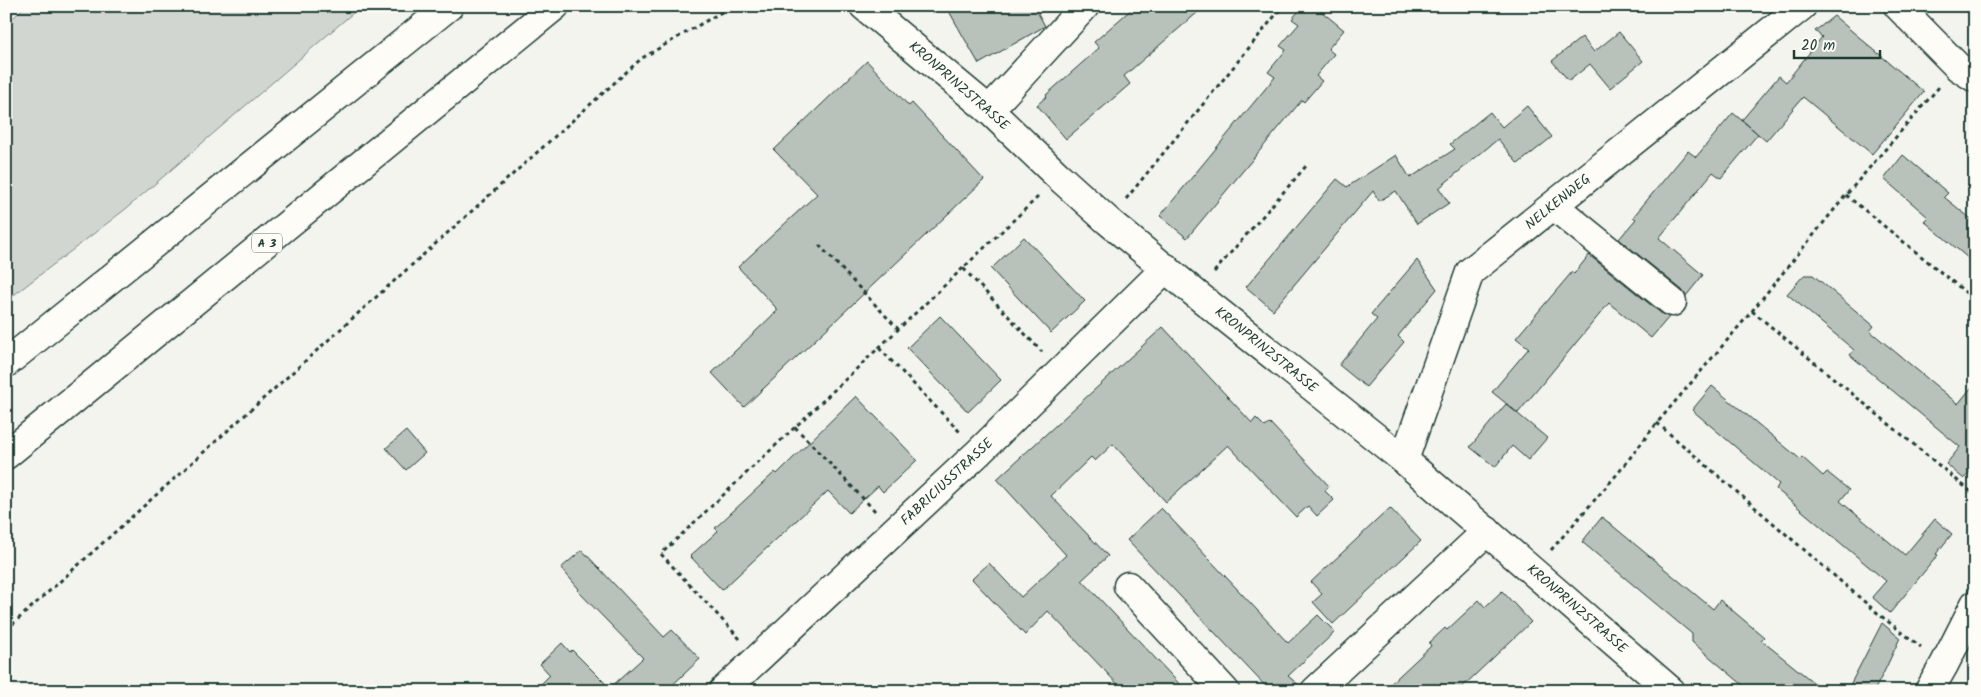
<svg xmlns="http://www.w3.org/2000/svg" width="1981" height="697" font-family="Kalam,sans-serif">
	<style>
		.green { fill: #d1d6d1; stroke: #788a82 }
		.building { fill: #b9c1bb; stroke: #1f3d34 }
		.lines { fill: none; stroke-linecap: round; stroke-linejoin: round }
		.minor-casing { stroke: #1f3d34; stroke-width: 31 }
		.highway-casing { stroke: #1f3d34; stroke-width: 31 }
		.path { stroke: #1f3d34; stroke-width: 3; stroke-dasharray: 4 4; stroke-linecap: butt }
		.minor { stroke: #fdfcf7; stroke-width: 28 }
		.highway { stroke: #fdfcf7; stroke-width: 28 }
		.labels { text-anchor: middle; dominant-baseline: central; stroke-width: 4; stroke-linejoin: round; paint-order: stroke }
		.shield { fill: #fdfcf7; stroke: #62766e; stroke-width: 1 }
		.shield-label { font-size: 12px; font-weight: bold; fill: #1f3d34 }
		.street-label { font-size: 14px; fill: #1f3d34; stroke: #fdfcf7 }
	</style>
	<rect width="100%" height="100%" fill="#f4f4ef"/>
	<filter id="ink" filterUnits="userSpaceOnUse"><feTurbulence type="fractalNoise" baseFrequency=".02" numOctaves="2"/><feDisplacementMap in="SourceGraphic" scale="10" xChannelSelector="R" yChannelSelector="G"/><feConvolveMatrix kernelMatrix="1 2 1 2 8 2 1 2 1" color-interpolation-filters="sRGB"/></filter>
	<g filter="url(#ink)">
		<!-- green -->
		<path class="green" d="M25 6H361L127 208 6 301V25Z"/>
		<!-- building -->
		<g class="building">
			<path d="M946 6H1034L1045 26 979 64Z"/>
			<path d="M1135 6H1205L1124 76 1130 84 1066 139 1037 105 1047 96 1046 95 1099 48 1094 42Z"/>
			<path d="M1303 6H1315L1344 30 1328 49 1334 54 1316 76 1322 81 1304 102 1302 100 1187 238 1160 216 1275 77 1268 72 1286 50 1280 46 1299 24 1292 19Z"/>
			<path d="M1834 16 1924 92 1872 154 1803 97 1766 141 1742 120 1779 76 1786 82 1822 37 1815 31Z"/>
			<path d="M1619 32 1643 61 1610 88 1590 64 1569 81 1552 61 1582 37 1594 52Z"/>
			<path d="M867 61 909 106 912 103 984 180 744 407 712 373 778 310 738 267 817 194 774 150Z"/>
			<path d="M1527 106 1552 137 1518 164 1498 139 1439 188 1449 203 1417 224 1396 191 1379 201 1373 191 1273 310 1246 287 1337 179 1347 187 1396 155 1410 178 1455 149 1450 144 1490 112 1502 127Z"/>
			<path d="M1733 113 1758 134 1721 178 1713 172 1659 238 1703 275 1686 296 1682 290 1619 239 1636 219 1633 217 1688 151 1696 157Z"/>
			<path d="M1903 155 1948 193 1944 197 1975 222V264L1924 221 1928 217 1884 179Z"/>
			<path d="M1024 237 1085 301 1051 333 991 269Z"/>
			<path d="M1589 255 1662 314 1669 317 1651 338 1609 303 1518 413 1492 392 1529 348 1516 338 1572 272 1574 274Z"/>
			<path d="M1417 260 1437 289 1398 336 1404 342 1366 387 1339 365 1377 319 1371 314Z"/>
			<path d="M1804 275H1813L1874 326 1870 331 1958 404 1975 383V466L1964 479 1946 464 1960 447 1850 355 1854 350 1787 294Z"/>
			<path d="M940 316 1001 380 968 412 907 348Z"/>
			<path d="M1163 327 1252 423 1256 418 1265 427 1270 423 1329 486 1325 491 1334 500 1317 516 1308 506 1296 517 1228 445 1166 502 1113 444 1095 461 1091 457 1051 496 1108 556 1082 580 1186 691H1124L1048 611 1025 635 972 579 989 563 1021 597 1066 555 997 479Z"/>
			<path d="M1712 386 1800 459 1802 457 1823 476 1827 472 1849 490 1840 501 1905 555 1935 519 1952 534 1936 554 1938 555 1890 613 1872 597 1886 581 1776 489 1779 484 1692 410Z"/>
			<path d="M856 396 917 460 883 492 878 486 849 513 828 491 722 590 690 556 718 531 715 528 775 472 777 474Z"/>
			<path d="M1506 404 1547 438 1528 460 1512 446 1495 467 1470 447Z"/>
			<path d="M406 431 425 453 406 470 386 448Z"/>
			<path d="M1161 508 1288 643 1318 615 1335 632 1288 676 1300 686V691H1270L1127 540Z"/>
			<path d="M1390 508 1421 541 1333 624 1313 602 1322 594 1311 582Z"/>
			<path d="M1602 517 1713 609 1720 600 1764 637 1761 640 1824 691H1750L1692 642V634L1582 542Z"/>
			<path d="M582 550 664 637 672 630 700 659 666 691H534L550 675 540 664 562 643 570 652 572 650 610 688 643 658 577 590 579 589 561 568Z"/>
			<path d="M1502 591 1531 622 1458 691H1383L1431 646 1429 643 1445 628 1447 630 1479 600 1485 607Z"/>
			<path d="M1882 623 1900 638 1884 672 1874 691H1847Z"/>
		</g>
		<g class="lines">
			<defs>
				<g id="minor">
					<path d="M864 6 989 110 1057 175 1108 221 1196 294 1404 460 1671 691"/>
					<path d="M1898 6 1958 67 1975 78"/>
					<path d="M989 110 1085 6"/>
					<path d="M1554 206 1672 302"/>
					<path d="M1404 460 1470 272 1802 6"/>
					<path d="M1128 586 1225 691"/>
					<path d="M723 691 979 452 1166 268"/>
					<path d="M1315 691 1487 531"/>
					<path d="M1929 691 1944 665 1975 604"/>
				</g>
				<g id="highway">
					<path d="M6 363 449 6"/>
					<path d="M6 455 555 6"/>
				</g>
			</defs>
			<!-- minor casing -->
			<use href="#minor" class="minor-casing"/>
			<!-- highway casing -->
			<use href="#highway" class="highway-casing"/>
			<!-- path -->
			<g class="path">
				<path d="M1846 195 1975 300"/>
				<path d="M1038 197 963 268 1042 352"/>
				<path d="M1126 199 1283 6"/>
				<path d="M819 245 899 330"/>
				<path d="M1214 272 1307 165"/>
				<path d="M1752 311 1975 495"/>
				<path d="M879 348 960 432"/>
				<path d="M1657 423 1881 616 1921 647"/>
				<path d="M795 427 876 512"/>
				<path d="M1551 550 1619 472 1657 423 1752 311 1846 195 1939 87"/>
				<path d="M6 630 642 58 732 6"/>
				<path d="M740 639 661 554 963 268"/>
			</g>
			<!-- minor -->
			<use href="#minor" class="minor"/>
			<!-- highway -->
			<use href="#highway" class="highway"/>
		</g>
	</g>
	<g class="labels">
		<!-- shield labels -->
		<rect class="shield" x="252" y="233.5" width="30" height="19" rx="4"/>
		<g class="shield-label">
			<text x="267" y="243">A 3</text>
		</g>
		<!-- street labels -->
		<g class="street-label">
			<text transform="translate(959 86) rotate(41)">KRONPRINZSTRASSE</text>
			<text transform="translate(1558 202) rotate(-39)">NELKENWEG</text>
			<text transform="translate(1266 350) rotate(39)">KRONPRINZSTRASSE</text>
			<text transform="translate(947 482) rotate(-43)">FABRICIUSSTRASSE</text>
			<text transform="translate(1577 609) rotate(41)">KRONPRINZSTRASSE</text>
		</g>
	</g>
	<!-- margin -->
	<rect width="1981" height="697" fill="none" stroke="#fdfcf7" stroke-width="25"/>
	<rect x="12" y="12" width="1956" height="672" fill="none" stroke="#1f3d34" stroke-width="2" filter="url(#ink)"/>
	<!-- scale -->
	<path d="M1794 50v8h86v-8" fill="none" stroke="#1f3d34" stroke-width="2.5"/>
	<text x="1801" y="50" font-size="15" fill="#1f3d34" stroke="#fdfcf7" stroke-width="4" paint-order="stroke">20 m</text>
</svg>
